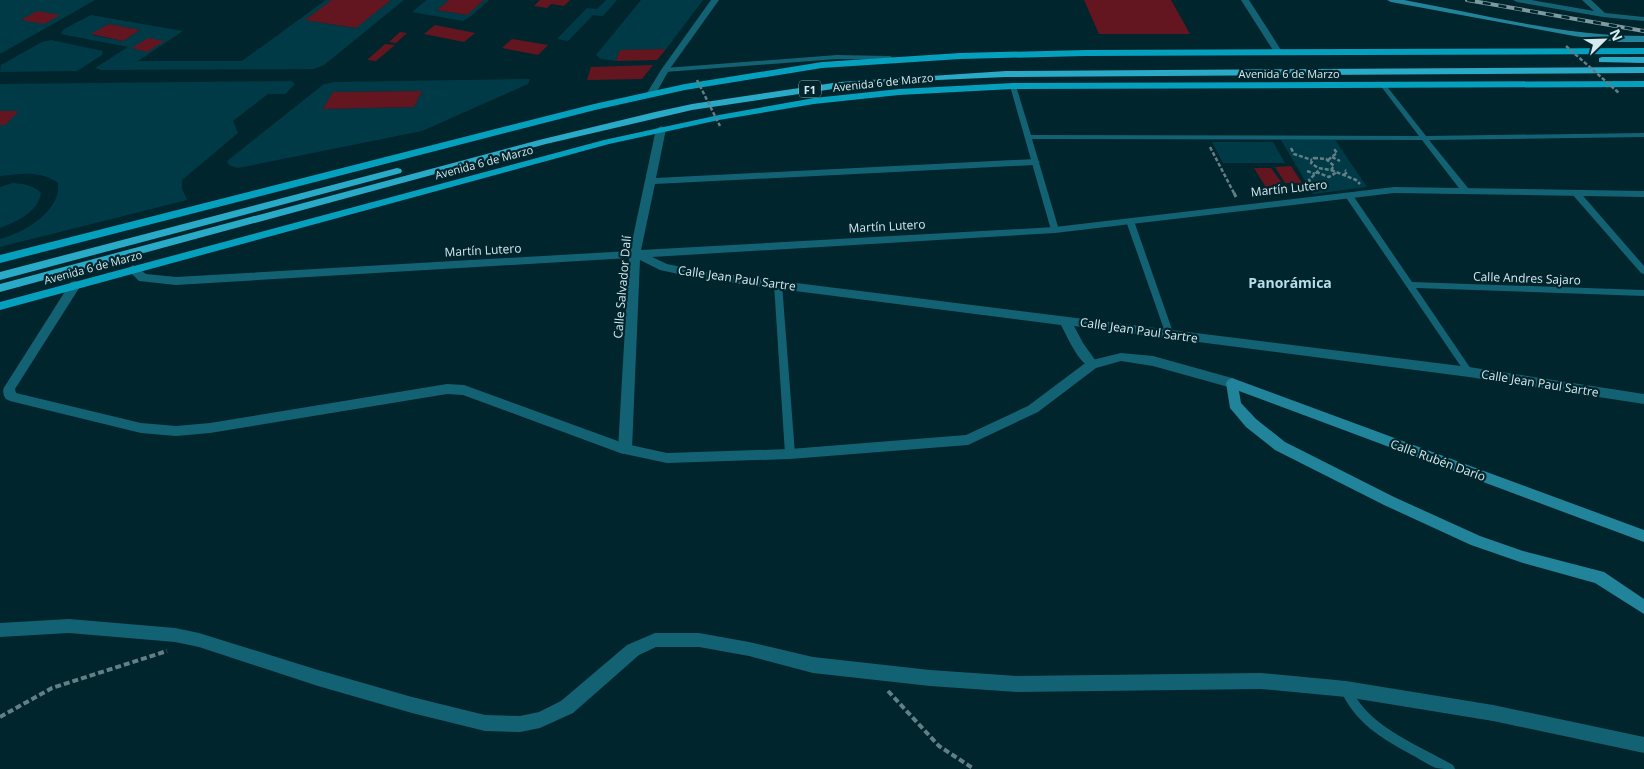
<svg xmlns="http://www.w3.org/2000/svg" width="1644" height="769" font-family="'Open Sans',sans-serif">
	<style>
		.green { fill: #003a46; fill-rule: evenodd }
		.building { fill: #63161f }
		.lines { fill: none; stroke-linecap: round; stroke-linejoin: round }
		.path-far2 { stroke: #627f86; stroke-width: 2.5; stroke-dasharray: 4 2; stroke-linecap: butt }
		.path-far1 { stroke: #627f86; stroke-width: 3; stroke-dasharray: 4.5 2.5; stroke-linecap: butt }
		.path { stroke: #627f86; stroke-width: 4; stroke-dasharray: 6 3; stroke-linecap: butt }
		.service { fill: #126273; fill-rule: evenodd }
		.minor { fill: #126273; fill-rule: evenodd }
		.tertiary { fill: #126273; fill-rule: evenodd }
		.secondary { fill: #21849a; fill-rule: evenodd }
		.primary { fill: #05a0bd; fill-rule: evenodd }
		.trunk { fill: #29aac6; fill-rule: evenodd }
		.rail-casing { stroke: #7e999f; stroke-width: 4 }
		.rail { stroke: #00252d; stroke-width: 2.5; stroke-dasharray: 8; stroke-linecap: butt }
		.path-bridge { stroke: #627f86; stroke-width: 2.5; stroke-dasharray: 4 2; stroke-linecap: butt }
		.labels { text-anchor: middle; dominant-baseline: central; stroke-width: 4.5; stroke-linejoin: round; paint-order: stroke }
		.far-street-label { font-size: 11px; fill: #d5e9ee; stroke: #00252d }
		.shield { fill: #00252d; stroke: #95aeb4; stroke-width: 1 }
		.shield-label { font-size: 11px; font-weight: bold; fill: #d5e9ee }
		.street-label { font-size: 12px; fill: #d5e9ee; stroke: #00252d }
		.neighbourhood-label { font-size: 14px; font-weight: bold; fill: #b6dde8; stroke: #00252d }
	</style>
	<rect width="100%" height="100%" fill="#00252d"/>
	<!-- green -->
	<g class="green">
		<path d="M0 0H95L0 54Z"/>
		<path d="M326 0H332L306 20 355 28 391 0H404L324 65 314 69 101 70 95 68 128 47 61 34 64 29 91 15 183 31 138 61H242ZM109 24 139 30H140L123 41 92 35Z"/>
		<path d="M427 0H449L437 10 466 15 484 0H489L471 16 463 21 412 12Z"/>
		<path d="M606 0H617L603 16 593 15 568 41 557 39 587 8 597 9Z"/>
		<path d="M641 0H703L666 49 620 50 616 61 601 59 596 55Z"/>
		<path d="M51 40 103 51 102 55 77 71 0 72 1 65 42 42Z"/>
		<path d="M530 79 528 84 422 131 238 168 229 165 227 161 324 84 335 82ZM422 91 414 107 324 109 333 92Z"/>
		<path d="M291 81 295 84 285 94H268L233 121 238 133 182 180V189L187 200 0 247V239C23 233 62 211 58 183 40 170 21 174 0 176V84Z"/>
		<path d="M1281 140H1335L1367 187 1313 194Z"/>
		<path d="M1212 142H1273L1285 163H1223Z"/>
		<path d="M13 183C24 184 33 185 41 193 38 212 16 222 0 228V187Z"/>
	</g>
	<!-- building -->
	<g class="building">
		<path d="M332 0H391L356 28 305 20Z"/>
		<path d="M449 0H484L467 15 437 10Z"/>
		<path d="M540 0H570L564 6 551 4 547 8 534 6Z"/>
		<path d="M1084 0H1171L1190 34H1099Z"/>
		<path d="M37 11 60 15 44 24 21 20Z"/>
		<path d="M109 24 140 30 123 41 91 34Z"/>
		<path d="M435 25 475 33 464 42 424 34Z"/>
		<path d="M400 32 407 33 396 43 389 42Z"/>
		<path d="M148 38 164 41 147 52 132 48Z"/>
		<path d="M512 39 548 45 538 55 502 48Z"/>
		<path d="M385 44 395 45 376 61 367 60Z"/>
		<path d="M666 49 657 60 616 61 620 50Z"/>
		<path d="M653 65 642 79 587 80 591 67Z"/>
		<path d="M422 91 414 107 323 109 333 92Z"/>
		<path d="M0 111H19L5 125H0Z"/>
		<path d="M1291 166 1302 183H1285L1275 167Z"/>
		<path d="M1254 168H1271L1285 187H1281L1285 193 1270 194Z"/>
	</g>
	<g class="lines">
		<!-- path-far2 -->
		<g class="path-far2">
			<path d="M1210 147 1235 195"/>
			<path d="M1291 148 1294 154 1312 160"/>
			<path d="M1332 157 1340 161"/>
			<path d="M1314 158 1326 159 1334 166 1331 170 1318 168 1311 163Z"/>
			<path d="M1328 160 1337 153 1334 149"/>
			<path d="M1331 170 1356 180 1360 184"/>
			<path d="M1307 171 1315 174"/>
			<path d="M1316 172 1329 177 1337 172"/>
			<path d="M1344 175 1347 172 1345 170"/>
			<path d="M1314 187 1309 180 1320 169"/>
		</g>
		<!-- path-far1 -->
		<path class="path-far1" d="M1234 193 1236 197"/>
		<!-- path -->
		<g class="path">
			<path d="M888 691 939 746 974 769"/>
			<path d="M0 717 52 688 167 651"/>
		</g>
		<!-- service -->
		<g class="service">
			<path d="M837 55 890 56 893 58 890 60 837 59 665 72 662 70 665 68Z"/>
			<path d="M1383 83 1385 84 1426 136 1644 133V137L1429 140 1468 188V192H1462L1422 140 1032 139 1059 230 1055 232 1051 230 1010 86 1013 84 1016 86 1031 135 1419 136 1380 85Z"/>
			<path d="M1572 190H1578L1644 266V274L1641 273 1572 194Z"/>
			<path d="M1346 194H1352L1412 282 1644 290V296L1416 288 1473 372 1472 374H1466L1345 196Z"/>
			<path d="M1127 219H1130L1134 221 1174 335 1173 337H1167L1166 335 1126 221Z"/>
			<path d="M778 281 782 284 795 454 793 457 790 458 787 457 785 454 774 284Z"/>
			<path d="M1346 683 1350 685C1352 690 1354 695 1357 699 1377 730 1422 747 1453 765L1455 769C1449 769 1441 769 1436 768 1428 765 1420 759 1412 755 1381 738 1355 723 1340 689L1342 685Z"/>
		</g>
		<!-- minor -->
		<g class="minor">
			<path d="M711 0H719L669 70 655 95H649L647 93 661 70Z"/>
			<path d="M1241 0H1249L1283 53 1282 55H1276Z"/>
			<path d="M1513 0H1531L1594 11 1582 0H1591L1605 13 1644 17V21L1603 17 1517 2Z"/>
			<path d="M661 126 666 129 656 178 1035 159 1040 162 1035 165 655 184 641 250 1055 227 1394 187 1644 191V197L1394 193 1055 233 652 257 667 264 701 271 1469 367 1644 394V404L1469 377 1074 326 1083 343 1098 364 1096 367C1082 372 1067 336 1061 325L701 279 660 270 640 260 632 449 630 453 625 454 620 453 618 449 629 258 176 285 139 281 127 269 133 265 146 274 176 277 630 251 656 129Z"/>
			<path d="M69 619 175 628 199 633 318 670 412 697 485 715 520 716 539 712 561 701 627 645 655 633H699L749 642 813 657 930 670 1017 676 1261 673 1346 681 1493 705 1644 737V753L1493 721 1346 697 1261 689 1017 692 930 686 813 673 749 656 699 647H656L639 655 573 713 540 728 520 732 485 731 412 713 318 686 199 647 175 642 69 633 0 637V623Z"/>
		</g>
		<!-- tertiary -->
		<path class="tertiary" d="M75 281 81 285 15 389 16 393 141 423 176 426 210 423 447 384 464 385 626 444 667 453 790 449 966 435 1028 406 1088 361 1121 353 1153 356 1232 378 1236 380 1238 383 1236 386 1232 388 1153 366 1121 361 1096 368 1038 412 968 445 790 459 667 463 620 453 463 395 447 394 210 433 176 436 141 433 10 401 6 399C3 395 2 390 5 386L71 282Z"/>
		<!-- secondary -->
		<g class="secondary">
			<path d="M1387 0H1404C1481 14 1565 36 1644 36V42H1618L1574 36 1391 2Z"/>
			<path d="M1232 378 1644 530V542L1239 391 1241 403 1256 419 1285 442 1394 497 1480 536 1523 551 1604 572 1644 599V614L1595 583 1523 563 1471 545 1384 505 1275 450 1246 427 1230 408 1226 383 1228 380Z"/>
		</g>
		<!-- primary -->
		<g class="primary">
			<path d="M1644 48V54L1086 56 960 59 822 68 685 90 595 110 0 263V255L594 104 685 84 822 62 960 53 1086 50Z"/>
			<path d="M1644 81V87L1013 89 899 95 814 104 719 120 609 144 0 310V302L604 140 719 115 814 98 899 89 1013 83Z"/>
		</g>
		<!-- trunk -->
		<g class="trunk">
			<path d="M1602 57H1644V63L1599 62V58Z"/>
			<path d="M1644 67V73L1006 77 938 80 840 88 692 110 546 144 0 292V284L539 140 655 112 692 104 840 82 1006 71Z"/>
			<path d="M397 168 401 169 402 171 401 173 0 280V272Z"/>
		</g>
		<defs>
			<path id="rail" d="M1467 0 1644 31"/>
		</defs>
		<!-- rail casing -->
		<use href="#rail" class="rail-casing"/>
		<!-- rail -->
		<use href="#rail" class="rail"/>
		<!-- path-bridge -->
		<g class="path-bridge">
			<path d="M1566 46 1619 93"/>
			<path d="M697 80 720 126"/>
		</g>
	</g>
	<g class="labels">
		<!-- far-street labels -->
		<g class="far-street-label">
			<text x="1289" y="73">Avenida 6 de Marzo</text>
			<text transform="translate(883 82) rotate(-6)">Avenida 6 de Marzo</text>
			<text transform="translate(484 162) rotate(-15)">Avenida 6 de Marzo</text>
			<text transform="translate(93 267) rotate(-15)">Avenida 6 de Marzo</text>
		</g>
		<!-- shield labels -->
		<rect class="shield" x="799" y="80.5" width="22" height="17" rx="4"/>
		<g class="shield-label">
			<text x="810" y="89">F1</text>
		</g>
		<!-- street labels -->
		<g class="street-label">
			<text transform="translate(1289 188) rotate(-6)">Martín Lutero</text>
			<text transform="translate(887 226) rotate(-3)">Martín Lutero</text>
			<text transform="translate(483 250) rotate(-3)">Martín Lutero</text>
			<text transform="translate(737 278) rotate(8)">Calle Jean Paul Sartre</text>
			<text transform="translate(1527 278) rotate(2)">Calle Andres Sajaro</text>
			<text transform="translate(622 287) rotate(-85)">Calle Salvador Dalí</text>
			<text transform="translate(1139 330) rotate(8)">Calle Jean Paul Sartre</text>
			<text transform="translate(1540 383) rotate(9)">Calle Jean Paul Sartre</text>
			<text transform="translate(1438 460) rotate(20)">Calle Rubén Darío</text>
		</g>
		<!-- neighbourhood labels -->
		<g class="neighbourhood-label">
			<text x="1290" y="282">Panorámica</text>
		</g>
	</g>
	<!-- north arrow -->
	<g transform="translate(1604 40) rotate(67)" stroke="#00252d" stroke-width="4" paint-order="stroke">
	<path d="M0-4L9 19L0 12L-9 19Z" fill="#d5e9ee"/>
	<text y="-8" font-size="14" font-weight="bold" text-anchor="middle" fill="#d5e9ee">N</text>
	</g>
</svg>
